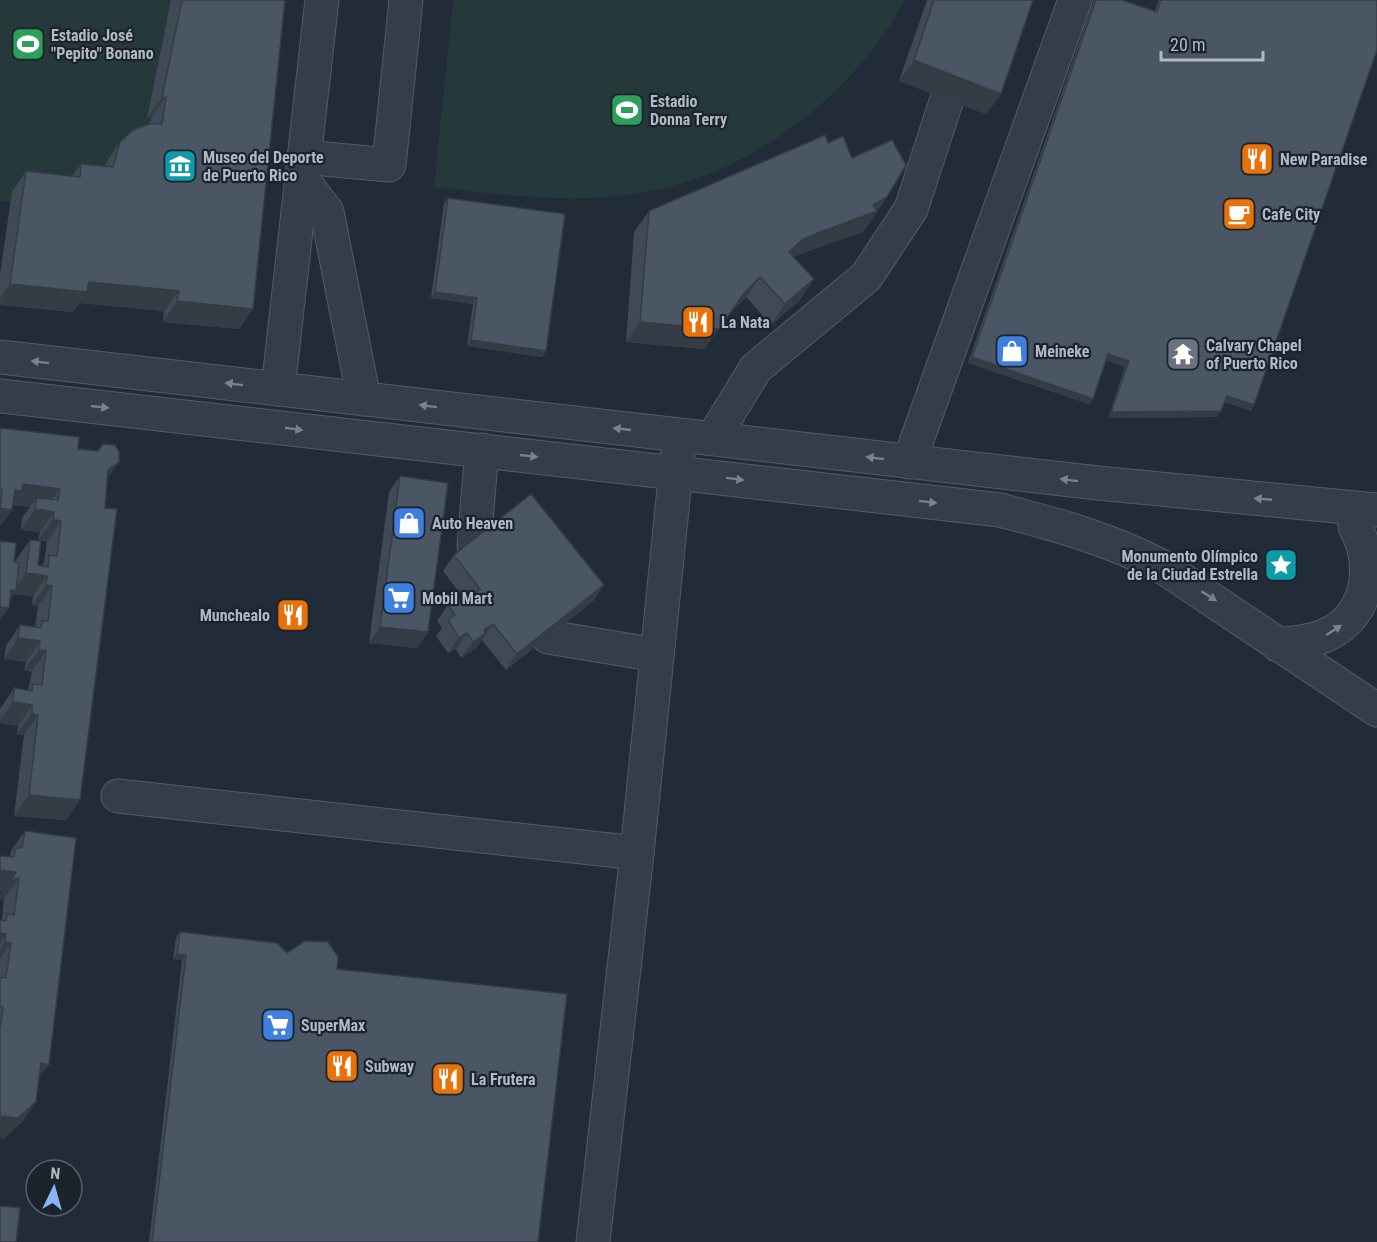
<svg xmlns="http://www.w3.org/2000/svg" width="1377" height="1242" font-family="'Roboto Condensed',sans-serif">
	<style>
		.green { fill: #25393a }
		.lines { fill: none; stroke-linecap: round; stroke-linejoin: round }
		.minor-casing { stroke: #535c66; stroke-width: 35 }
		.minor { stroke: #353e48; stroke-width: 33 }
		.wall { fill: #404a56 }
		.shaded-wall { fill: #343c46 }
		.building { fill: #4a5664; stroke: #343c46; stroke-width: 1.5 }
		.oneway { fill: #79828d }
		.labels { text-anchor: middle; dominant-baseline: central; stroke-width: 4.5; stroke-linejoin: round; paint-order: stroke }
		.poi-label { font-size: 16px; font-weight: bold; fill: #b0b9c5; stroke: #1b232d; text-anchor: start }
	</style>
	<rect width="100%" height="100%" fill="#222c38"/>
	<!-- green -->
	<g class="green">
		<path d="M0 0H171L147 118H151L148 145 110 158 103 169 11 202 0 201Z"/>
		<path d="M453 0H905C855 92 759 168 656 190 584 206 506 195 434 187Z"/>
	</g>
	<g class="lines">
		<defs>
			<g id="minor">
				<path d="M304 157 389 165 406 0"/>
				<path d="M302 179 327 212 364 399"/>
				<path d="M0 357 1098 483 1377 510"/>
				<path d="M278 389 322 0"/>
				<path d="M0 396 1000 510C1057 525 1110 539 1163 567L1377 710"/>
				<path d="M713 438 756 368 866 277 911 209 947 99"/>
				<path d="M909 462 1075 0"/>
				<path d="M474 545 482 450"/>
				<path d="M548 637 657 655"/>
				<path d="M1278 645C1293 643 1309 642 1324 636 1368 618 1377 566 1355 527"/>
				<path d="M118 796 637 853"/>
				<path d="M593 1242 637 853 678 450"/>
			</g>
		</defs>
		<!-- minor casing -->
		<use href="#minor" class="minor-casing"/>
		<!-- minor -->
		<use href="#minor" class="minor"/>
	</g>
	<!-- wall -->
	<g class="wall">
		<path d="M171 0H285L253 309 239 329 163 322 164 311 80 303 73 312 0 305V274L12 192 26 171 72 176 81 164 105 166 106 163 120 142 150 124 151 118H147Z"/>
		<path d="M927 0H1033L1001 94 986 114 899 81Z"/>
		<path d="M1094 0H1122L1155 11 1159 0H1377L1251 411 1225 402 1217 417 1108 418 1125 367 1106 360 1089 404 968 363Z"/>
		<path d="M828 143 852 158 887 197 863 232 803 253 794 257 800 300 771 325 746 297 731 312 704 349 626 342 634 232 649 211Z"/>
		<path d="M448 198 543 357 467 346 473 304 431 298 444 203Z"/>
		<path d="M0 428 78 449 107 479 66 820 14 816 24 735 17 734 18 726 0 723V709L14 688 28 690 32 672 24 670 26 662 4 659 6 646 20 625 35 627 38 606 32 605 33 596 14 594 9 600 1 619 14 562H15L16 560 30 540 38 565 42 566 44 562 47 541 38 540 40 532 21 530 22 518 30 507 12 505 0 526Z"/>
		<path d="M400 476 428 632 417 648 369 643 389 492Z"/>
		<path d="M454 555 604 585 593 601 506 670 482 640 475 649 461 658 456 649 448 653 436 636 442 628 437 621 448 605 462 603 466 601 443 571Z"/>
		<path d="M25 831 39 1078 36 1102 22 1122 3 1139 0 1138V920H2L4 898 0 900V895L2 893 11 851Z"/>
		<path d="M180 932 287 953 337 969 538 1242H149L182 960 173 959 176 938Z"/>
	</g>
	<!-- shaded-wall -->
	<g class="shaded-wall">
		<path d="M914 60 1001 94 986 114 899 81Z"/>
		<path d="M166 97 151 118H147L162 98Z"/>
		<path d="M887 197 863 232 803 253 788 260 789 252 802 240Z"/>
		<path d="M760 277 746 297 731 312 704 349 626 342 640 322 745 292Z"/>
		<path d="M814 279 800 300 771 325 785 304Z"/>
		<path d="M89 282 179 291 164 311 80 303 73 312 0 305V299L10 284Z"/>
		<path d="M435 292 477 298 473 304 431 298Z"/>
		<path d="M177 301 253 309 239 329 163 322Z"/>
		<path d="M471 340 546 351 543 357 467 346Z"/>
		<path d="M1108 354 1129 361 1125 367 1104 360Z"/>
		<path d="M972 357 1093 399 1089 404 968 363Z"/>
		<path d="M1227 396 1254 405 1251 411 1223 401Z"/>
		<path d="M1221 411 1217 417 1108 418 1111 412Z"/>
		<path d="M119 462 105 482 108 470Z"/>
		<path d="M23 484 60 489 45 510 36 498 30 507 12 505V510L0 526V508L15 490Z"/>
		<path d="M35 509 54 512 40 532 21 530Z"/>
		<path d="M53 519 61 521 47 541 38 540Z"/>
		<path d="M26 573 47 576 33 596 14 594 8 602 11 590 13 591Z"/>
		<path d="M46 585 52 586 38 606 32 605Z"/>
		<path d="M604 585 593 601 506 670 517 654Z"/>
		<path d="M0 607 9 608 1 619H0Z"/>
		<path d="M493 624 475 649 461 658 473 642 484 630Z"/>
		<path d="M380 627 428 632 417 648 369 643Z"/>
		<path d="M467 633 456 649 448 653 459 638Z"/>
		<path d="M18 638 40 641 26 662 4 659Z"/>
		<path d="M39 650 46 651 32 672 24 670Z"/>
		<path d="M13 702 32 705 18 726 0 723V720Z"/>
		<path d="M32 713 38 715 24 735 17 734Z"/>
		<path d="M29 795 80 800 66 820 14 816Z"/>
		<path d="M0 870 16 872 2 893 0 892Z"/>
		<path d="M19 878 4 898 0 900V896L11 881Z"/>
		<path d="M0 933 6 934 0 943Z"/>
		<path d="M5 942 11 943 0 959V949Z"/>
		<path d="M177 954 186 955 182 960 173 959Z"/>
		<path d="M41 1063 49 1065 34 1085Z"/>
		<path d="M36 1102 22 1122 3 1139 0 1138V1119L2 1116Z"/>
	</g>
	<!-- building -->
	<g class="building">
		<path d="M182 0H285L253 309 177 301 179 291 89 282 87 292 10 284 26 171 80 177 81 164 113 167 120 142 133 130 149 124H162L166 97 162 98Z"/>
		<path d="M934 0H1033L1001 94 914 60Z"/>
		<path d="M1096 0H1122L1157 12 1161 0H1377V50L1254 405 1227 396 1221 411 1111 412 1129 361 1108 354 1093 399 972 357Z"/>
		<path d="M825 135 828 143 843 136 852 158 892 140 906 165 887 197 873 205 877 211 818 233 802 240 789 252 814 279 785 304 760 277 745 292 719 329 640 322 649 211Z"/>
		<path d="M448 198 565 214 546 351 471 340 477 298 435 292Z"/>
		<path d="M0 428 79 437 78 449 98 451 103 444 115 445 119 452V462L108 470 105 508 117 509 80 800 29 795 38 715 32 713V705L13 702 14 688 32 691 33 684 42 685 46 651 39 650 40 641 18 638 20 625 41 628 42 621H48L52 586 46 585 47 576 26 573 30 540 41 541 38 565 48 567 49 555 57 556 61 521 53 519 54 512 35 509 36 498 58 500 60 489 23 484 21 491 15 490 12 510 0 508 2 489 0 488Z"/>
		<path d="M400 476 448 483 428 632 380 627Z"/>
		<path d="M531 494 604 585 517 654 493 624 484 630 486 633 473 642 467 633 459 638 448 620 455 615 448 605 459 598 462 603 480 589 454 555Z"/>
		<path d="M0 541 16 543 14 562 19 563 16 591 11 590 9 608 0 607Z"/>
		<path d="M25 831 76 838 49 1065 41 1063 36 1102 18 1118 2 1116 0 1125V1029L3 1007H0V978L6 977 11 943 5 942 6 934 0 933V920L6 921 7 914 14 915 19 878 11 881 16 872 0 870V856L14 857 15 849 22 847Z"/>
		<path d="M180 932 277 943 287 953 305 941 328 942 338 957 337 969 567 994 538 1242H152L186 955 177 954Z"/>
		<path d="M0 1206 20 1208 16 1242H0Z"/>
	</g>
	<!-- one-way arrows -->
	<defs><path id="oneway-solid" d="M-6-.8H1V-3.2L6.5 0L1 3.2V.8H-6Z" transform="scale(1.5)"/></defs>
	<g class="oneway">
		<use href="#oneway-solid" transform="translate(40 362) rotate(-173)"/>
		<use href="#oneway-solid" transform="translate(234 384) rotate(-173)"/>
		<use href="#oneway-solid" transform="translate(428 406) rotate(-173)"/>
		<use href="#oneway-solid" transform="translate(100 407) rotate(6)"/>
		<use href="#oneway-solid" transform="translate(294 429) rotate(7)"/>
		<use href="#oneway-solid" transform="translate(622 429) rotate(-174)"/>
		<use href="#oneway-solid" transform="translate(529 456) rotate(6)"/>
		<use href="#oneway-solid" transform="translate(875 458) rotate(-173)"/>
		<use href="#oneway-solid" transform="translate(735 479) rotate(7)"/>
		<use href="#oneway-solid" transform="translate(1069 480) rotate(-173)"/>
		<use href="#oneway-solid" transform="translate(1263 499) rotate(-175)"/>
		<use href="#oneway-solid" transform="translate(928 502) rotate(7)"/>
		<use href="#oneway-solid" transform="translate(1209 596) rotate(32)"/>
		<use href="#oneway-solid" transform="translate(1334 630) rotate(-33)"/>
	</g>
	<!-- icons -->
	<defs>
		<symbol id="stadium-square" viewBox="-11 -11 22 22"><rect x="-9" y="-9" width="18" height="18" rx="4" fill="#2e9e5b" stroke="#1b232d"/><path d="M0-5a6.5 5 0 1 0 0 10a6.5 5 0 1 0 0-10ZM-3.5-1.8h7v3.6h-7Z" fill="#fff"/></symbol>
		<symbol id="restaurant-square" viewBox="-11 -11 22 22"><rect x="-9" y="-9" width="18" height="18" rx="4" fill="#e8710a" stroke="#1b232d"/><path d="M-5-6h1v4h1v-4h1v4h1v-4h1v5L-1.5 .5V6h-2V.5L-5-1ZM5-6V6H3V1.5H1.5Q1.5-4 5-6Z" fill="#fff"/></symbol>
		<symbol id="museum-square" viewBox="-11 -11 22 22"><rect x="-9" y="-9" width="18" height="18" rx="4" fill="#0f9aa8" stroke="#1b232d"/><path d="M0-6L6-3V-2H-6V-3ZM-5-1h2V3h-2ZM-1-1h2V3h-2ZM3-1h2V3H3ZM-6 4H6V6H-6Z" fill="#fff"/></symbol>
		<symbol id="cafe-square" viewBox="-11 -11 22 22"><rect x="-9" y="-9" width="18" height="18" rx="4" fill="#e8710a" stroke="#1b232d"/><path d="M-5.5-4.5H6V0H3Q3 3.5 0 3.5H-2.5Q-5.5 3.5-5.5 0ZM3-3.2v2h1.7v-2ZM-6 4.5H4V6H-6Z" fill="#fff"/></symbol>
		<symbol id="shop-square" viewBox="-11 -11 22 22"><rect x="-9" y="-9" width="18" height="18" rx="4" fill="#3f7fe0" stroke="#1b232d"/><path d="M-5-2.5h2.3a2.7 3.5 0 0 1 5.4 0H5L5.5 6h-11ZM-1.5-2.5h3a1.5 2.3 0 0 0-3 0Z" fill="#fff"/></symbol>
		<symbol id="temple-square" viewBox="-11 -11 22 22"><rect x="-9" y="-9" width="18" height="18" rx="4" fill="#6b7280" stroke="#1b232d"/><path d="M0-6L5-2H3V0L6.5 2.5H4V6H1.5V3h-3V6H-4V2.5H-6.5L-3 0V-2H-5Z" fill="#fff"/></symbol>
		<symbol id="sight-square" viewBox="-11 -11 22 22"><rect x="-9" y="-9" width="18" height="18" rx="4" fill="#0f9aa8" stroke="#1b232d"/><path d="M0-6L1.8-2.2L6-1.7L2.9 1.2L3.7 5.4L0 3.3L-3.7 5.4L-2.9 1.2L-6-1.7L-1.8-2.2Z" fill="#fff"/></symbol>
		<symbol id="supermarket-square" viewBox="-11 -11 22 22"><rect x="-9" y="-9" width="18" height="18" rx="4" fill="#3f7fe0" stroke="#1b232d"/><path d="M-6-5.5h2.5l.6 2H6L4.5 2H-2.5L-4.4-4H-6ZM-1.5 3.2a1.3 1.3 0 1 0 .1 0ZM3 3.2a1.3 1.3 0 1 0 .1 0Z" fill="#fff"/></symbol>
	</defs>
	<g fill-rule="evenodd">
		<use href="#stadium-square" x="9" y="25" width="38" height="38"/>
		<use href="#stadium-square" x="608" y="91" width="38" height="38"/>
		<use href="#restaurant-square" x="1238" y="140" width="38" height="38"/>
		<use href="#museum-square" x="161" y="147" width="38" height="38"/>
		<use href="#cafe-square" x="1220" y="195" width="38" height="38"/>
		<use href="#restaurant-square" x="679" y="303" width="38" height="38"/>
		<use href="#shop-square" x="993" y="332" width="38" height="38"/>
		<use href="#temple-square" x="1164" y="335" width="38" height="38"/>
		<use href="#shop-square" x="390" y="504" width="38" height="38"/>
		<use href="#sight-square" x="1262" y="546" width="38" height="38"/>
		<use href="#supermarket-square" x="380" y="579" width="38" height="38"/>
		<use href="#restaurant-square" x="274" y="596" width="38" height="38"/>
		<use href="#supermarket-square" x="259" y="1006" width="38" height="38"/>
		<use href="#restaurant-square" x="323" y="1047" width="38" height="38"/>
		<use href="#restaurant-square" x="429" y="1060" width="38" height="38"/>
	</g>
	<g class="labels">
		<!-- poi labels -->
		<g class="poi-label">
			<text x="51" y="35">Estadio José<tspan x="51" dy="18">"Pepito" Bonano</tspan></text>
			<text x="650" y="101">Estadio<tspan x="650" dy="18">Donna Terry</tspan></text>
			<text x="203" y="157">Museo del Deporte<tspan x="203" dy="18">de Puerto Rico</tspan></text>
			<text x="1280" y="159">New Paradise</text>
			<text x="1262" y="214">Cafe City</text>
			<text x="721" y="322">La Nata</text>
			<text x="1206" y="345">Calvary Chapel<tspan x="1206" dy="18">of Puerto Rico</tspan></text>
			<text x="1035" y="351">Meineke</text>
			<text x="432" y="523">Auto Heaven</text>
			<text x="1258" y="556" text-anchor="end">Monumento Olímpico<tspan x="1258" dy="18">de la Ciudad Estrella</tspan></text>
			<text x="422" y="598">Mobil Mart</text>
			<text x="270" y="615" text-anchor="end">Munchealo</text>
			<text x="301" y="1025">SuperMax</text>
			<text x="365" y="1066">Subway</text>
			<text x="471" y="1079">La Frutera</text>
		</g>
	</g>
	<!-- north arrow -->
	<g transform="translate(54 1188) rotate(5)"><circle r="28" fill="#1b232d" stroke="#575f6a" stroke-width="1.5"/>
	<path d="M0-4.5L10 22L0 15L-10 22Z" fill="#87b5f3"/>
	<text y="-9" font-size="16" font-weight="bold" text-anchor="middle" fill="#b0b9c5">N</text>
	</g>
	<!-- scale -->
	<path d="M1161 51v9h102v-9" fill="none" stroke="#b0b9c5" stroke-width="3"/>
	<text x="1170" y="51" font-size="18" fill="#b0b9c5" stroke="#1b232d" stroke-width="4.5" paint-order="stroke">20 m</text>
</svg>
